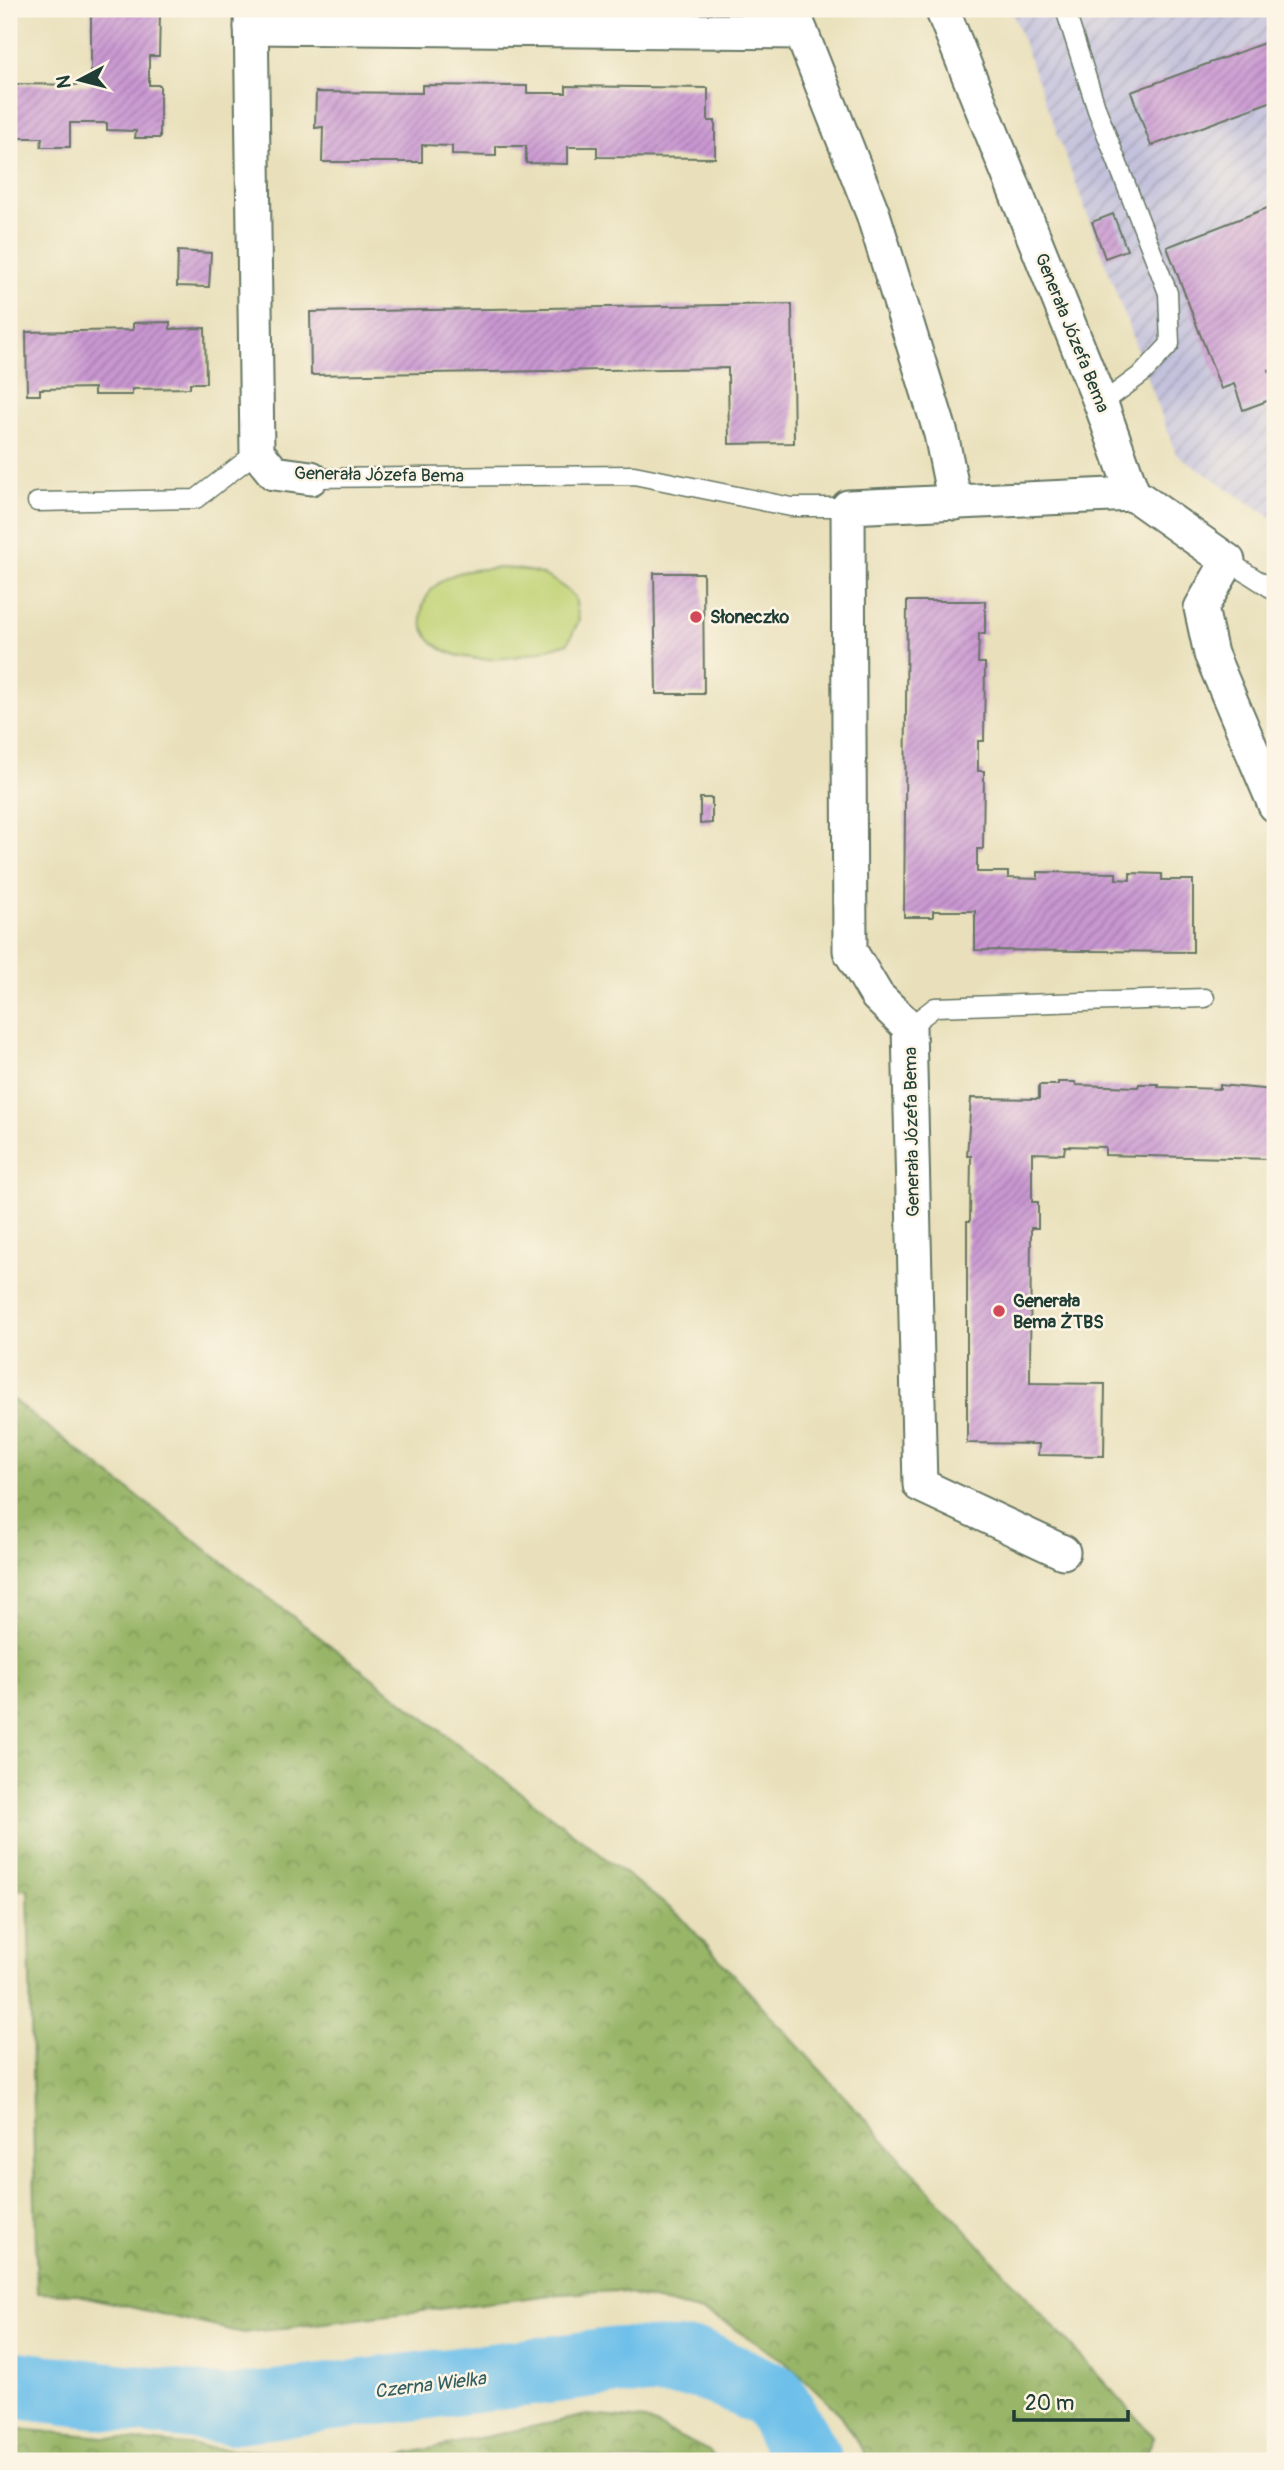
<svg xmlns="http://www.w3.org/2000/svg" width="1284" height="2470" font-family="Pangolin,sans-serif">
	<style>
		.industrial { fill: url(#industrial-furrows) }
		.forest { fill: url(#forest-crowns); stroke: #5c794e; stroke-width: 2 }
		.green { fill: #c1d376; stroke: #708855; stroke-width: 2 }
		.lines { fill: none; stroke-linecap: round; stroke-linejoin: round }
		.river { stroke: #6ec0ea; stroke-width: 68 }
		.building { fill: url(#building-hatch) }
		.lane-casing { stroke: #667663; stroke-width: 21 }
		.street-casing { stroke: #667663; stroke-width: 37 }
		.lane { stroke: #fff; stroke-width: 18 }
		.street { stroke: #fff; stroke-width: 33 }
		.poi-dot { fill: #d1495b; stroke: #fcf5e5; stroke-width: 2.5 }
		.labels { text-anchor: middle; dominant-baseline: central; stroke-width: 5; stroke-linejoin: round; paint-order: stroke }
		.street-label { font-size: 18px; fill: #1f3d34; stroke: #fcf5e5 }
		.poi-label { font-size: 18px; font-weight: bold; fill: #1f3d34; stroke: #fcf5e5; text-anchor: start }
		.water-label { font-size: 19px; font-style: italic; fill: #335e62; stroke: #fcf5e5 }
	</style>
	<defs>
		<pattern id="industrial-furrows" width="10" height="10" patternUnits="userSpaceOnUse" patternTransform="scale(1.75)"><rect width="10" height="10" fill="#c3c1dc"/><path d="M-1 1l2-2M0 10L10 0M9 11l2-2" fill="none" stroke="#9e9eb3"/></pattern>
		<pattern id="forest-crowns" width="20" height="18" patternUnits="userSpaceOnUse" patternTransform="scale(1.75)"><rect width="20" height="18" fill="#98b567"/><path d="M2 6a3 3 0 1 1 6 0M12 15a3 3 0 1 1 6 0" fill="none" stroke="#7b9456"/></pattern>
		<pattern id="building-hatch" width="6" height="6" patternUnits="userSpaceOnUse" patternTransform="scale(1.75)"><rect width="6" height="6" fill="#c996d2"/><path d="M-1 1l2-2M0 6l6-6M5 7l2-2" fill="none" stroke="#a37cab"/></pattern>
	</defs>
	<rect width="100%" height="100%" fill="#fcf5e5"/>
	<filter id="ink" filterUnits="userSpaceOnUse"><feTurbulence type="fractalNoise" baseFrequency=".0143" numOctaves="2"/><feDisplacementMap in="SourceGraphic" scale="14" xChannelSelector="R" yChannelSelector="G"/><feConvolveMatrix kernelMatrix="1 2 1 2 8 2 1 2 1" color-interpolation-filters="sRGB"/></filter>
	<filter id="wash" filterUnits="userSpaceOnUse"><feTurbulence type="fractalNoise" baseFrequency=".00686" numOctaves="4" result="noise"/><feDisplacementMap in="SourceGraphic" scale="28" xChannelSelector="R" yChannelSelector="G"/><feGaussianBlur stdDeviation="1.57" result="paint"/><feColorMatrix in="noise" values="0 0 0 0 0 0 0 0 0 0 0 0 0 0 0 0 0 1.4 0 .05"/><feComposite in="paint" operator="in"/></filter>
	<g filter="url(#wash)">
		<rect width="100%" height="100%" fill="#e9e0bb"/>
		<!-- industrial -->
		<path class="industrial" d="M1011 9H1275V520L1176 454Z"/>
		<!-- forest -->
		<g class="forest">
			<path d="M9 1397 680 1916 1154 2437 1143 2461H869L841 2415 788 2364 725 2322 702 2312 616 2291 559 2294 243 2333 74 2294 37 2293 28 1889 9 1890Z"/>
			<path d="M587 2415 645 2420 709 2451 717 2461H9V2428L239 2450 391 2457Z"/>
		</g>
		<!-- green -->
		<path class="green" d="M503 568C536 570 550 574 575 597L579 620 568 643C531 655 483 668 446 651 412 635 415 596 445 579 461 569 484 569 503 568Z"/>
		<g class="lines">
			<!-- river -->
			<path class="river" d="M9 2384 228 2410 619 2361 700 2364 773 2397 808 2461"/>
		</g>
		<g id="blocks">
			<!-- building -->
			<g class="building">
				<path d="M91 9H150L149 14H160L159 56H149V85H160V138H135L136 131 107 130V123H70V147H41L42 138H9V84L91 85Z"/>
				<path d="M1275 39V100L1151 146 1131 92Z"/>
				<path d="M422 85 527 86V93H566V86L708 88V121H715V158L597 157V147H568V164L526 163V146H496V156L452 155V146L422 145V162H322L323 127 315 128 316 92 422 93Z"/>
				<path d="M1275 205V294L1270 296 1275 311V368L1269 370 1275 388V398L1243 410 1234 384 1221 389 1167 247Z"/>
				<path d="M1113 214 1127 250 1105 258 1092 222Z"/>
				<path d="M178 251 211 253 209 287 177 286Z"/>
				<path d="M792 304 794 443 729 444 728 368 311 375 310 312Z"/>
				<path d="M170 322V329L205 328 206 383H190V388L132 389V395H94V388L40 389V395H27L26 332 133 330V323Z"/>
				<path d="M654 573H703L704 694H656Z"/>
				<path d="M907 601H985V634H979L978 663H985L984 741H978V771H984L983 849H977V872H1008V878L1038 879V872L1116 873V879L1130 880V873L1162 874V880H1193V952L975 950V911H933V917H904Z"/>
				<path d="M700 798H712V823L700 824Z"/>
				<path d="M1058 1082H1075L1076 1085 1138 1087 1139 1084H1158V1087L1220 1089V1085L1273 1090 1272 1159 1105 1155V1147L1065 1146 1064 1154 1032 1153V1202H1038V1228H1031L1030 1383 1105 1384 1104 1456 1038 1455 1039 1444 967 1443V1221H970L971 1156H967L971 1098 1039 1099V1085H1058Z"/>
			</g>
		</g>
	</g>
	<g filter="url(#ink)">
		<use href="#blocks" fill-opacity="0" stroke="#667663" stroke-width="2"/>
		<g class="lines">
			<defs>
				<g id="lane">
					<path d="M1065 9 1097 110 1168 293 1170 344 1143 373 1101 404"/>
					<path d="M311 478 634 475 791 507H848"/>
					<path d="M37 502 196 499 257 452"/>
					<path d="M1228 561 1275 591"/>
					<path d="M909 1027 935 1007 1205 998"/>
				</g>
				<g id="street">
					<path d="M251 9 257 452 274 473 311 478"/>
					<path d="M792 9 873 214 941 434 955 503"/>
					<path d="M942 9 1101 404 1133 494"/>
					<path d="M251 27 801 32"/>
					<path d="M1133 494 1228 561 1201 608 1211 654 1275 805"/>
					<path d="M1063 1552 920 1485 909 1027 877 996 850 951 848 507 1133 494"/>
				</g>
			</defs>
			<!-- lane casing -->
			<use href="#lane" class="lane-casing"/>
			<!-- street casing -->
			<use href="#street" class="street-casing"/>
			<!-- lane -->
			<use href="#lane" class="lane"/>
			<!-- street -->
			<use href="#street" class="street"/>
		</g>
	</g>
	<!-- markers -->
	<g class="poi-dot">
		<circle cx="696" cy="617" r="7"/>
		<circle cx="999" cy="1311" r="7"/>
	</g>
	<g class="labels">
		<!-- street labels -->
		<g class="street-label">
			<text transform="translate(1072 333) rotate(68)">Generała Józefa Bema</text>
			<text transform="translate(379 475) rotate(1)">Generała Józefa Bema</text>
			<text transform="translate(912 1132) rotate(-91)">Generała Józefa Bema</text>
		</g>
		<!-- poi labels -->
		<g class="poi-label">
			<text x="710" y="617">Słoneczko</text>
			<text x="1013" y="1301">Generała<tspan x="1013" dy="21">Bema ŻTBS</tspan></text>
		</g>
		<!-- water labels -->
		<g class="water-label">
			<text transform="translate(430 2385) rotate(-7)">Czerna Wielka</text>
		</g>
	</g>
	<!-- margin -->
	<rect width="1284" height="2470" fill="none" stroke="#fcf5e5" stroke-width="35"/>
	<!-- north arrow -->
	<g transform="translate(80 80) rotate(263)" stroke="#fcf5e5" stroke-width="5" paint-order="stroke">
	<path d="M0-5L12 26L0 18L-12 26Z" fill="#1f3d34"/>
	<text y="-10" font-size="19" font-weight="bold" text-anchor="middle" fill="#1f3d34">N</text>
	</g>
	<!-- scale -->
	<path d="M1014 2410v10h114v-10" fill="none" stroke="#1f3d34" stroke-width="3.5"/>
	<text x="1025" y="2410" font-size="21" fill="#1f3d34" stroke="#fcf5e5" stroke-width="5" paint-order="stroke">20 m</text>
</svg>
